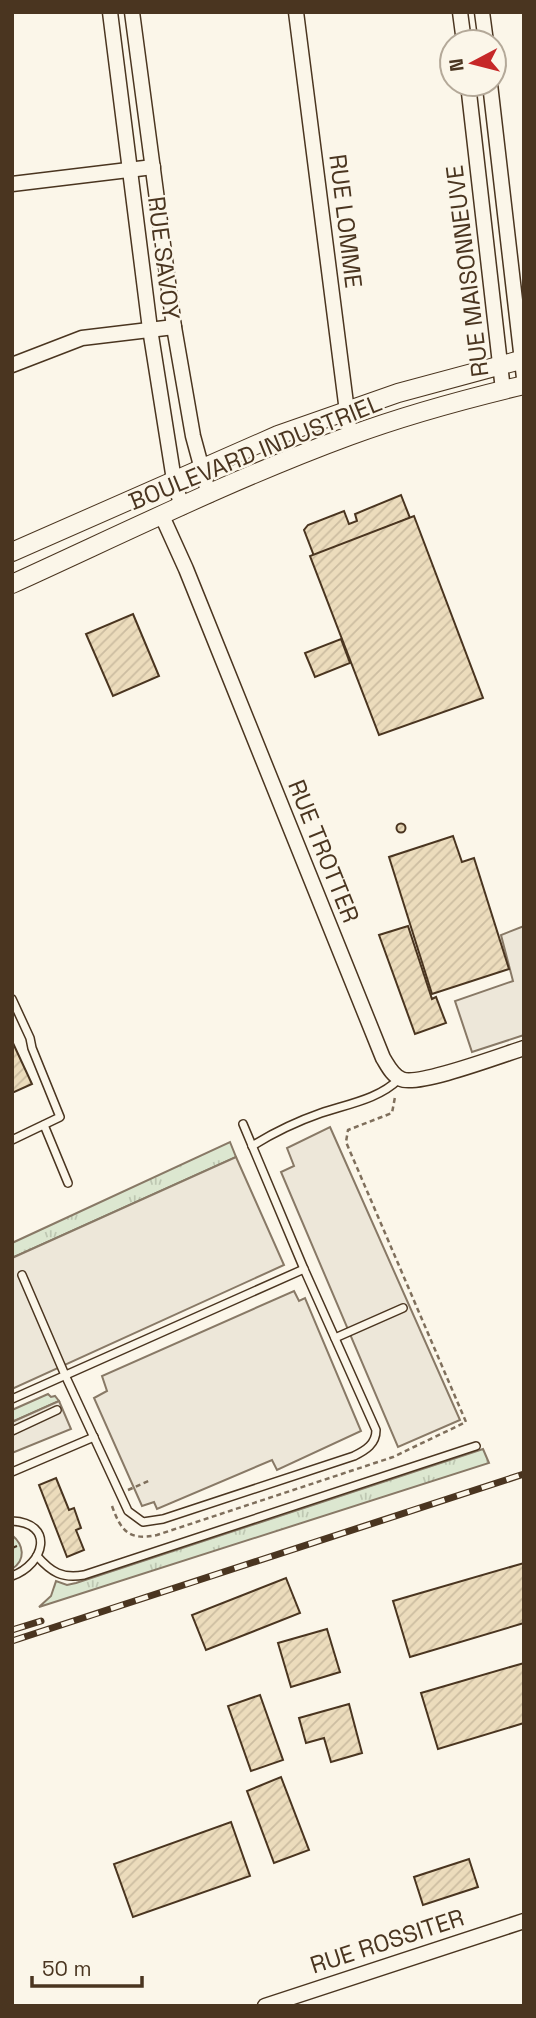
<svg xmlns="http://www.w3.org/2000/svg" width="536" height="2018" font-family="'Space Grotesk',sans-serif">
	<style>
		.grass { fill: url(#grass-tufts); stroke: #887966; stroke-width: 2 }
		.parking { fill: #ede7d9; stroke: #887966; stroke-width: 2 }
		.building { fill: url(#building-hatch); stroke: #4a3520; stroke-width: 2 }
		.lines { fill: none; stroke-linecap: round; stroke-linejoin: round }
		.service-casing { stroke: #4a3520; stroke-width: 10 }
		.minor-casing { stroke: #4a3520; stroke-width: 17 }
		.tertiary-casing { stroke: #4a3520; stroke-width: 20 }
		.path { stroke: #7f6f5c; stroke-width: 2.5; stroke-dasharray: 5 3.5; stroke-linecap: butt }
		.service { stroke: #fbf6e9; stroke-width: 7 }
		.minor { stroke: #fbf6e9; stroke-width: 14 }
		.tertiary { stroke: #fbf6e9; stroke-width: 18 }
		.rail-casing { stroke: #4a3520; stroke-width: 7 }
		.rail { stroke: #fbf6e9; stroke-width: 4.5; stroke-dasharray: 13; stroke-linecap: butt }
		.fence { stroke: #4a3520; stroke-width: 2; stroke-dasharray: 9 3.5; stroke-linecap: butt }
		.labels { text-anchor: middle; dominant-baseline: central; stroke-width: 5; stroke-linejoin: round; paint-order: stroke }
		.street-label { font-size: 24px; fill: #4a3520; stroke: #fbf6e9 }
	</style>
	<defs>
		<pattern id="grass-tufts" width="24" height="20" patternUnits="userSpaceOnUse" patternTransform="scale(1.75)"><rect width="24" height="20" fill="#dce7d0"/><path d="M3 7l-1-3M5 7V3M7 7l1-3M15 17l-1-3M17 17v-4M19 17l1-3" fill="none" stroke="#bec7b2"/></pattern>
		<pattern id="building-hatch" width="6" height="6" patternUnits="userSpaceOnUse" patternTransform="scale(1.75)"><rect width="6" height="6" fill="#ecdcbc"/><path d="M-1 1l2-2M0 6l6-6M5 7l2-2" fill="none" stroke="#ccbda1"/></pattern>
	</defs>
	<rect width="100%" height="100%" fill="#fbf6e9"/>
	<!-- grass -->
	<g class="grass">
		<path d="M230 1142 236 1157 12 1258V1243Z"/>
		<path d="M48 1394 51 1397 55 1396 59 1401 12 1422V1410Z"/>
		<path d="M483 1449 489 1463 39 1607 51 1596 56 1581 67 1585 76 1583Z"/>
		<path d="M12 1535C24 1545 26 1560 12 1569Z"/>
	</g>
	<!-- parking -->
	<g class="parking">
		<path d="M524 926V1035L472 1052 455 1001 513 981 501 935Z"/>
		<path d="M330 1127 460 1420 398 1447 281 1172 294 1166 287 1148Z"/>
		<path d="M236 1157 284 1265 12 1389V1258Z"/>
		<path d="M294 1291 299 1301 305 1298 361 1431 277 1470 272 1460 157 1509 154 1502 142 1506 94 1398 107 1391 102 1376Z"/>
		<path d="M59 1401 71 1429 12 1453V1422Z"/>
	</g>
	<!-- building -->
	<g class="building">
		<path d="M401 495 410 518 314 556 304 530 308 525 344 511 349 524 357 521 355 514Z"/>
		<path d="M414 516 483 698 379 735 310 556Z"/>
		<path d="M133 614 159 676 113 696 86 634Z"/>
		<path d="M341 639 350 663 315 677 305 653Z"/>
		<circle cx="401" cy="828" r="4.5"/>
		<path d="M453 836 462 862 474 858 509 969 432 994 389 857Z"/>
		<path d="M408 926 432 999 436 997 446 1023 415 1034 379 935Z"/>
		<path d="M12 1041 32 1084 12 1093Z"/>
		<path d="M56 1478 69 1510 74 1508 81 1528 76 1530 84 1550 67 1557 39 1485Z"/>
		<path d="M524 1563V1623L410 1657 393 1601Z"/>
		<path d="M286 1578 300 1613 206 1650 192 1615Z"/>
		<path d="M327 1629 340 1672 291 1687 278 1643Z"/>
		<path d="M524 1663V1723L438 1749 421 1693Z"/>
		<path d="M260 1695 283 1760 251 1771 228 1706Z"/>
		<path d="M349 1704 362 1753 331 1762 324 1738 306 1743 299 1718Z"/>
		<path d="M281 1777 309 1850 274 1863 247 1791Z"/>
		<path d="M231 1822 250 1876 133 1917 114 1864Z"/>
		<path d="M469 1859 478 1887 423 1905 414 1877Z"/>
	</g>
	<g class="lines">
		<defs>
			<g id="service">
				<path d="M12 999 30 1038 32 1048 60 1117 12 1140"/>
				<path d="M44 1125 68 1183"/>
				<path d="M252 1146C273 1133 298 1121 321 1113 348 1104 379 1099 399 1079"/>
				<path d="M22 1275 65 1375 128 1511 143 1522 163 1519 354 1456C366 1450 376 1444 376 1430L304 1269 243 1124"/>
				<path d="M335 1338 403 1308"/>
				<path d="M12 1399 304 1269"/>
				<path d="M12 1431 57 1410"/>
				<path d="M12 1472 94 1437"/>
				<path d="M12 1521C55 1523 45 1564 12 1576"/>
				<path d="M37 1556C51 1572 62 1579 84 1575L476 1446"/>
			</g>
			<g id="minor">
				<path d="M110 12 150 329 174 480 182 507"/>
				<path d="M132 12 174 327 193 436 209 495"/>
				<path d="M296 12 350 435"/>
				<path d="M460 12 464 42"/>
				<path d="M482 12 486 42"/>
				<path d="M468 84 503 390"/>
				<path d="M490 84 524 378"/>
				<path d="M12 184 153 167"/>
				<path d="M12 365 82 338 174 327"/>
				<path d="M162 516 186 569 383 1058C388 1066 392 1075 401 1079 417 1087 502 1055 524 1048"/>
				<path d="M265 2006 524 1921"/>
			</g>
			<g id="tertiary">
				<path d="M12 552 278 435 398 393 524 359"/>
				<path d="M12 584C124 533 235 478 349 436 406 415 465 399 524 385"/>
			</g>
		</defs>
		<!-- service casing -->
		<use href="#service" class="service-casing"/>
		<!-- minor casing -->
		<use href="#minor" class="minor-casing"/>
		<!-- tertiary casing -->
		<use href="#tertiary" class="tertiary-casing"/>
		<!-- path -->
		<g class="path">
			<path d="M128 1490 151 1480"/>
			<path d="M112 1506C121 1531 129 1541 157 1535L393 1457 466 1422 346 1142 348 1130 392 1113 395 1097"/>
		</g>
		<!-- service -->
		<use href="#service" class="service"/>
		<!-- minor -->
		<use href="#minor" class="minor"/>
		<!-- tertiary -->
		<use href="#tertiary" class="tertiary"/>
		<defs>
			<g id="rail">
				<path d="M12 1630 41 1621"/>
				<path d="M12 1641 524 1474"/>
			</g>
		</defs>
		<!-- rail casing -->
		<use href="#rail" class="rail-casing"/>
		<!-- rail -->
		<use href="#rail" class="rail"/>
		<!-- fence -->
		<path class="fence" d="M12 1548 17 1546"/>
	</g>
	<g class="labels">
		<!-- street labels -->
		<g class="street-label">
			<text transform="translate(346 221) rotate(83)">RUE LOMME</text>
			<text transform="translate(164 258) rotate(83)">RUE SAVOY</text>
			<text transform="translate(467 271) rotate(-97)">RUE MAISONNEUVE</text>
			<text transform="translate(255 452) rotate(-22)">BOULEVARD INDUSTRIEL</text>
			<text transform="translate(324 851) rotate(68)">RUE TROTTER</text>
			<text transform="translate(387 1941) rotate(-18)">RUE ROSSITER</text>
		</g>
	</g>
	<!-- border -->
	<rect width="536" height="2018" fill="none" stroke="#4a3520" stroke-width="28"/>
	<!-- north arrow -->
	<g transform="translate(473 63) rotate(263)"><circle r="33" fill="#fbf6e9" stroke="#b4a999" stroke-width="2"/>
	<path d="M0-5L12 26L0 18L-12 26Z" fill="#c62828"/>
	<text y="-10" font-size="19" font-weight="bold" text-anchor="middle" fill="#4a3520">N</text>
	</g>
	<!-- scale -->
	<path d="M32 1976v10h110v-10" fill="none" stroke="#4a3520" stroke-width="3.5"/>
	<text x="42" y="1976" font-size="21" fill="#4a3520" stroke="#fbf6e9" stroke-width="5" paint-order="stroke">50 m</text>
</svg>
